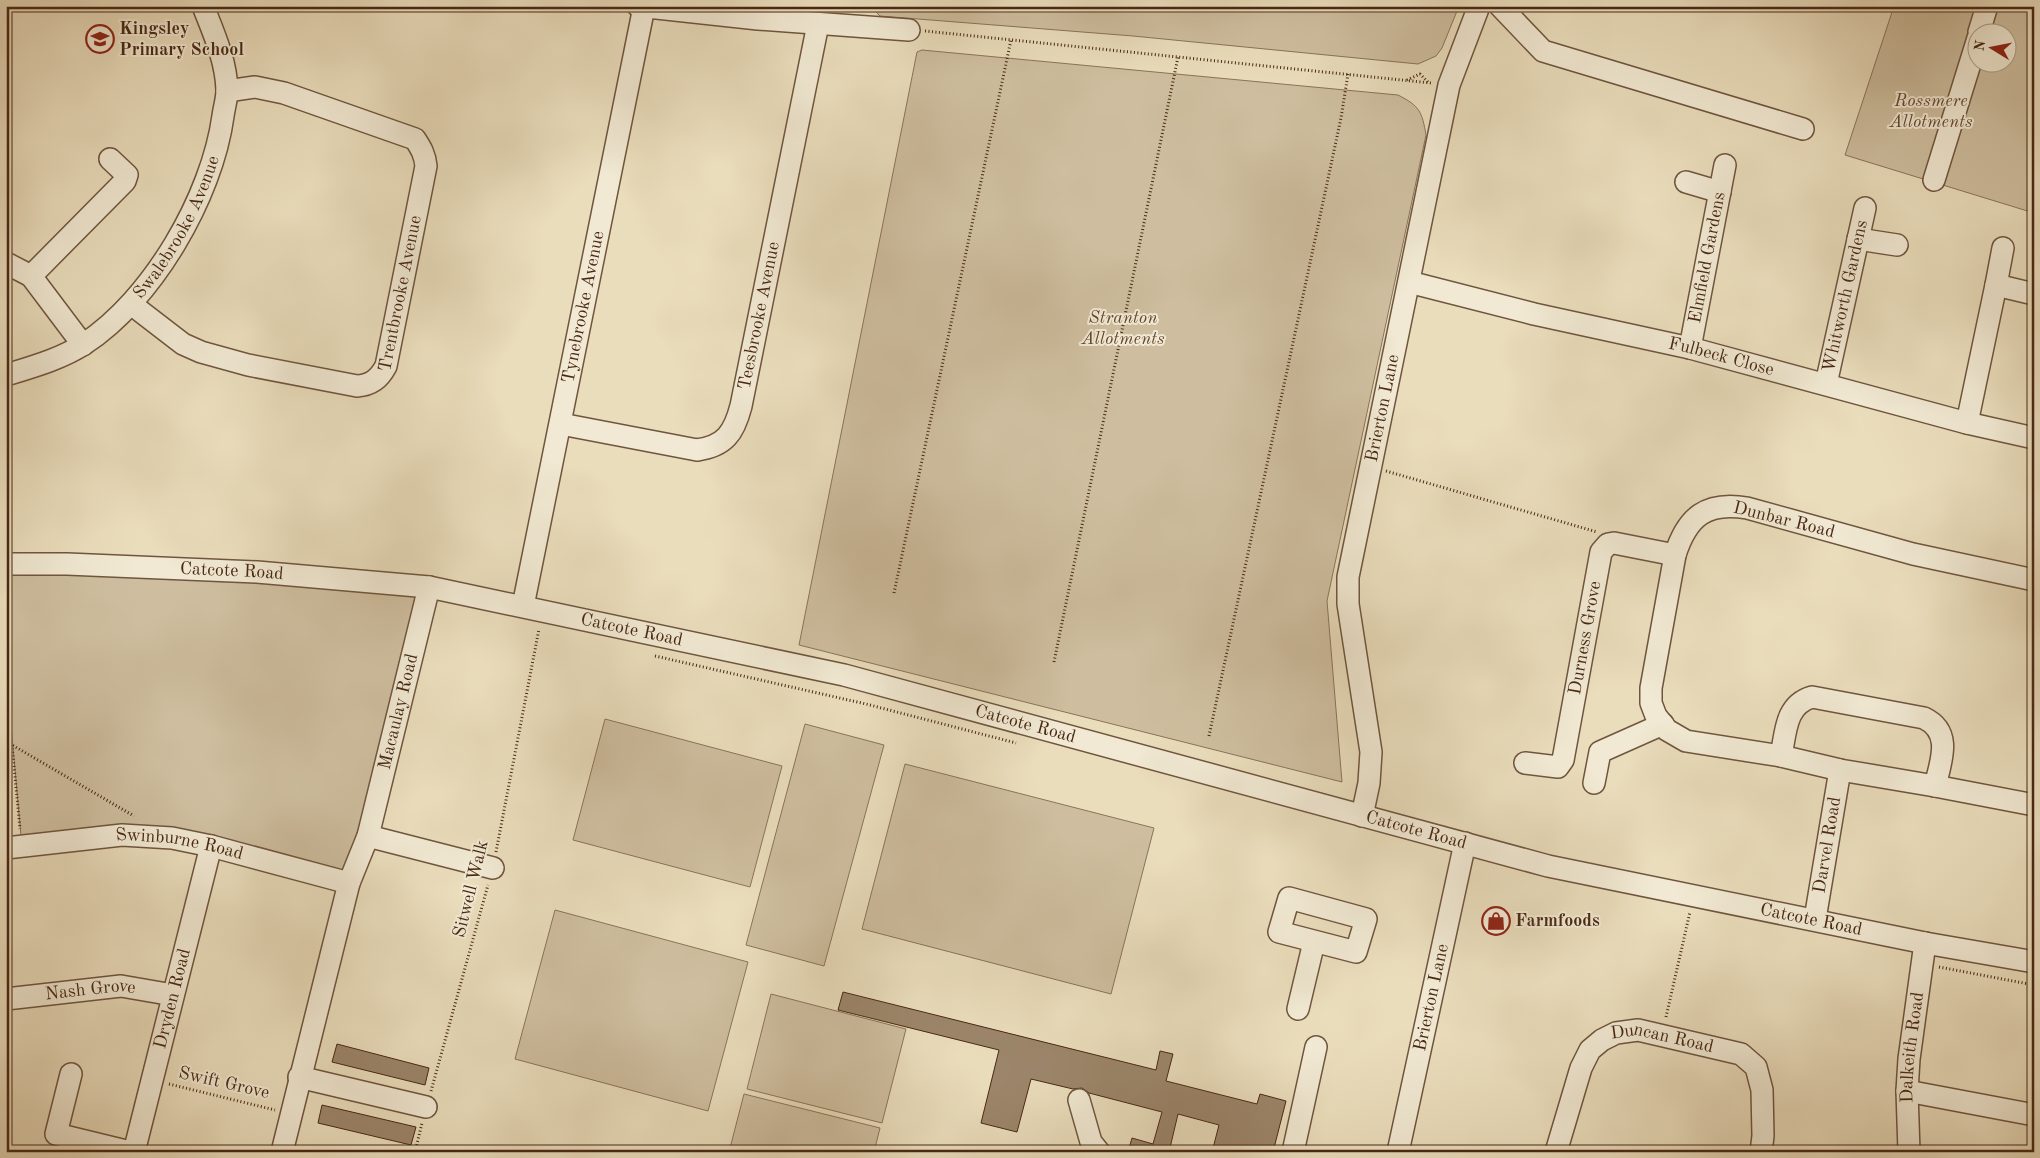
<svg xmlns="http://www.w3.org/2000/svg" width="2040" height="1158" font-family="'Old Standard TT',serif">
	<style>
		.green { fill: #cebe9f; stroke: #8b735a; fill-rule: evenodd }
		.building { fill: #9c866b; stroke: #482814 }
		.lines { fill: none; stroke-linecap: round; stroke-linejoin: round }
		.minor-casing { stroke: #70553e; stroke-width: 24 }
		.path { stroke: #482814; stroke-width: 3; stroke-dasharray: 1 2.5; stroke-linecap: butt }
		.minor { stroke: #f1e9d3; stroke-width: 21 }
		.labels { text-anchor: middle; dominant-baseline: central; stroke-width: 4; stroke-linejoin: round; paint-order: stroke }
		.poi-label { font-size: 18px; font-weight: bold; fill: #482814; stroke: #f1e9d3; text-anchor: start }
		.park-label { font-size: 18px; font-style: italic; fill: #634630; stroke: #f1e9d3 }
		.street-label { font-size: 18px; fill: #482814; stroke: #f1e9d3 }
	</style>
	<rect width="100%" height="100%" fill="#eaddbc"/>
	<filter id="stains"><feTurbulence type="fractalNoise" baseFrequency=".004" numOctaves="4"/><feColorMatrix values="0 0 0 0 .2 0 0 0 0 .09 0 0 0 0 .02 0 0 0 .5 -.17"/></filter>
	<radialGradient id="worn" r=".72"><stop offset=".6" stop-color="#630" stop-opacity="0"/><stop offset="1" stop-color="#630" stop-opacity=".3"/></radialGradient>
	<!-- green -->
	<g class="green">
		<path d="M877 6H1459L1442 48 1436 56 1418 64 1133 36 880 16 876 12Z"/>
		<path d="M1894 6H2034V213L1845 155ZM1978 32H2008V62H1978Z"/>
		<path d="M922 50 1398 95C1420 106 1422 112 1426 135L1327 601 1342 782 799 645 917 52Z"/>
		<path d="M6 564 429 587 349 883 122 835 22 847 6 670Z"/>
		<path d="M605 719 782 766 750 887 573 840Z"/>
		<path d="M805 724 884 745 824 966 746 945Z"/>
		<path d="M905 764 1154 828 1111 994 862 929Z"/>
		<path d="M555 910 748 962 708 1111 515 1059Z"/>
		<path d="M771 994 906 1029 882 1123 747 1089Z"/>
		<path d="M744 1094 880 1128 874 1152H729Z"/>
	</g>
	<!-- building -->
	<g class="building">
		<path d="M843 992 1156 1070 1160 1051 1173 1054 1166 1081 1257 1104 1260 1094 1286 1101 1273 1152H1212L1219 1125 1178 1114 1169 1152H1128L1132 1138 1153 1144 1162 1112 1089 1093 1082 1088 1073 1089 1031 1079 1017 1132 981 1123 999 1050 838 1010Z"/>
		<path d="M337 1044 429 1068 425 1085 332 1062Z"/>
		<path d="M322 1105 416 1127 411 1145 318 1123Z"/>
	</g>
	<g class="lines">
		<defs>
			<g id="minor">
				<path d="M638 6 758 19 909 30"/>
				<path d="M1500 6 1543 51 1803 129"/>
				<path d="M1979 32 1987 6"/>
				<path d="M1934 180 1978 38"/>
				<path d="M1686 182 1720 192"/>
				<path d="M1858 239 1897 245"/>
				<path d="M6 263 31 276 83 345"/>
				<path d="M31 276 125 181 127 175 110 159"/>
				<path id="s1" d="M1409 282 1534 314 1690 348 1967 423 2034 438"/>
				<path d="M1996 285 2003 248"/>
				<path id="s2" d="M131 304 183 344 201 352 248 365 357 386C371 385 379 379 386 366L426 166C425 155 421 148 415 139L284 93 255 87 227 91"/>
				<path id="s3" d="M1690 348 1725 165"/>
				<path id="s4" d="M6 375C32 367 61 359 84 344 152 300 212 197 223 116 224 108 227 99 227 90 226 60 214 34 203 6"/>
				<path id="s5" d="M1826 384 1865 208"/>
				<path d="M1967 423 1996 285 2034 294"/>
				<path id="s6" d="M561 424 697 450C725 446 734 433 741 406L818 24"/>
				<path id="s7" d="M6 564H67L257 572 429 587 844 675 1548 866 1925 943 2034 962"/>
				<path d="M2034 580 1913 554 1747 508C1706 501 1687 517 1675 555L1651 688V703L1656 716 1667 730 1686 741 1781 756 1840 770 1935 786 2034 805"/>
				<path id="s8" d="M523 606 644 7"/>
				<path d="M1781 756C1786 732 1785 705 1812 697L1924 718C1953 732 1941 761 1935 786"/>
				<path id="s9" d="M1525 763 1558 767 1563 760 1601 552 1608 544 1614 543 1675 555"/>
				<path d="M1594 783 1600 752 1663 724"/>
				<path id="s10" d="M1362 816 1369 783 1371 752 1348 604V577L1449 85 1479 6"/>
				<path d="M368 836 493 868"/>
				<path id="s11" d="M6 848 122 835 172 838 211 846 349 883"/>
				<path d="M1289 898 1366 919 1356 952 1279 932Z"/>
				<path id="s12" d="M1815 919 1840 770"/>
				<path id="s13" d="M6 999 121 986 173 995"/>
				<path d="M1298 1009 1314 942"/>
				<path d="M71 1074 56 1134 130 1152"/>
				<path d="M299 1077 426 1107"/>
				<path d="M1907 1091 2034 1115"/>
				<path d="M1079 1100 1091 1142 1099 1152"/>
				<path id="s14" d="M134 1152 211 846"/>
				<path id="s15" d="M282 1152 349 883 368 836 429 587"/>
				<path d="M1293 1152 1316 1047"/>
				<path id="s16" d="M1398 1152 1465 843"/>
				<path id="s17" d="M1556 1152 1581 1068 1590 1050 1602 1040 1616 1033 1638 1030 1741 1054 1756 1067 1762 1090 1763 1136 1761 1152"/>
				<path id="s18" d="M1909 1152 1907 1091 1909 1059 1925 943"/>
			</g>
		</defs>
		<!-- minor casing -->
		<use href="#minor" class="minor-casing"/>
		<!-- path -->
		<g class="path">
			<path d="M925 31 1431 83"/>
			<path d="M1407 80 1420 74 1428 82"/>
			<path d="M1386 471 1597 532"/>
			<path d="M894 593 1011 40"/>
			<path d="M655 656 866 704 1016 743"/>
			<path d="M1054 662 1178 57"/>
			<path d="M1209 736 1341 118 1348 74"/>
			<path d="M6 745H12L134 816"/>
			<path d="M12 745 20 829"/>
			<path d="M496 852 539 629"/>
			<path d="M1939 967 2034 985"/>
			<path d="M1666 1017 1690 912"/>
			<path d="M169 1084 275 1110"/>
			<path d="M431 1091 488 885"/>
			<path d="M415 1152 422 1123"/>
		</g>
		<!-- minor -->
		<use href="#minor" class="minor"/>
	</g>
	<!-- icons -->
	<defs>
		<symbol id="school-ring" viewBox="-11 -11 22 22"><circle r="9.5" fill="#f1e9d3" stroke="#8f2418" stroke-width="1.5"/><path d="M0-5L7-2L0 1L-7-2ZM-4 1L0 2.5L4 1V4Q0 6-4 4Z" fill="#8f2418"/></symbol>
		<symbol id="shop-ring" viewBox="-11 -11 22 22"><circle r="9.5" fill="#f1e9d3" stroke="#8f2418" stroke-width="1.5"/><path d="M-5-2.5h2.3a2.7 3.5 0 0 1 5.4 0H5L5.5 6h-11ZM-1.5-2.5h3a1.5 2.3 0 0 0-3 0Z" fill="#8f2418"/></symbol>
	</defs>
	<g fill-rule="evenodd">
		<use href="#school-ring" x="84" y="23" width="32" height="32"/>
		<use href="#shop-ring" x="1480" y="905" width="32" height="32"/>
	</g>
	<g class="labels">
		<!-- poi labels -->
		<g class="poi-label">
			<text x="119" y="29">Kingsley<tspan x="119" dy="21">Primary School</tspan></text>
			<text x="1515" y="921">Farmfoods</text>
		</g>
		<!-- park labels -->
		<g class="park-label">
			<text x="1931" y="101">Rossmere<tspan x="1931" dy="21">Allotments</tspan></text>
			<text x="1123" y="318">Stranton<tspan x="1123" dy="21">Allotments</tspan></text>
		</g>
		<!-- street labels -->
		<g class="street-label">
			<text stroke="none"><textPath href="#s4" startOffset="236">Swalebrooke Avenue</textPath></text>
			<text stroke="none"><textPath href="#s3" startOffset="92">Elmfield Gardens</textPath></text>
			<text stroke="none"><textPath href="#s2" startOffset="356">Trentbrooke Avenue</textPath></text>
			<text stroke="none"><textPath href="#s5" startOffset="90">Whitworth Gardens</textPath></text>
			<text stroke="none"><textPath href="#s8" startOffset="305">Tynebrooke Avenue</textPath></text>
			<text stroke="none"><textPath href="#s6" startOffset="298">Teesbrooke Avenue</textPath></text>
			<text stroke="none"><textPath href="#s1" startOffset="321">Fulbeck Close</textPath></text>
			<text stroke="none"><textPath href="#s10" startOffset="414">Brierton Lane</textPath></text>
			<text transform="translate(1784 520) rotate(14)">Dunbar Road</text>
			<text stroke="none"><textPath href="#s7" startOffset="226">Catcote Road</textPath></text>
			<text stroke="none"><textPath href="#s7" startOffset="631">Catcote Road</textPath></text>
			<text stroke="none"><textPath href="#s9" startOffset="166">Durness Grove</textPath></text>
			<text stroke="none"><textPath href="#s15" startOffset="456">Macaulay Road</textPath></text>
			<text stroke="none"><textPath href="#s7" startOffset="1036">Catcote Road</textPath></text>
			<text stroke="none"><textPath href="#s7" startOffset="1441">Catcote Road</textPath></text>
			<text stroke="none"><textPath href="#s12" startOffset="75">Darvel Road</textPath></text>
			<text stroke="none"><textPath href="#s11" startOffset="175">Swinburne Road</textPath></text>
			<text transform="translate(471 889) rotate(-76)">Sitwell Walk</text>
			<text stroke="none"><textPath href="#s7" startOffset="1846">Catcote Road</textPath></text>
			<text stroke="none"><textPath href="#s13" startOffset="85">Nash Grove</textPath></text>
			<text stroke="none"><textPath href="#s16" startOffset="158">Brierton Lane</textPath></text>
			<text stroke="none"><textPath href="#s14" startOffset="158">Dryden Road</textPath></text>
			<text stroke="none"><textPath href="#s17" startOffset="186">Duncan Road</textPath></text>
			<text stroke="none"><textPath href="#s18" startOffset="105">Dalkeith Road</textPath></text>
			<text transform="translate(224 1083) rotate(13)">Swift Grove</text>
		</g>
	</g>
	<!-- margin -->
	<rect width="2040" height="1158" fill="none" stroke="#eaddbc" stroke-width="25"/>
	<rect x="8" y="8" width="2025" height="1143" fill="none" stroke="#482814" stroke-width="2.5"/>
	<rect x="12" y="12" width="2015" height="1133" fill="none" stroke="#482814"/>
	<!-- north arrow -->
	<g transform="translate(1992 48) rotate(280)"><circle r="24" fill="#f1e9d3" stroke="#ad9c87"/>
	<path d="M0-4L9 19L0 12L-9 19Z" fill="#8f2418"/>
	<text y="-8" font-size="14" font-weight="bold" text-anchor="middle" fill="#482814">N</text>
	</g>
	<rect width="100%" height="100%" filter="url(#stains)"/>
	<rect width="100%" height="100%" fill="url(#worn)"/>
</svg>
